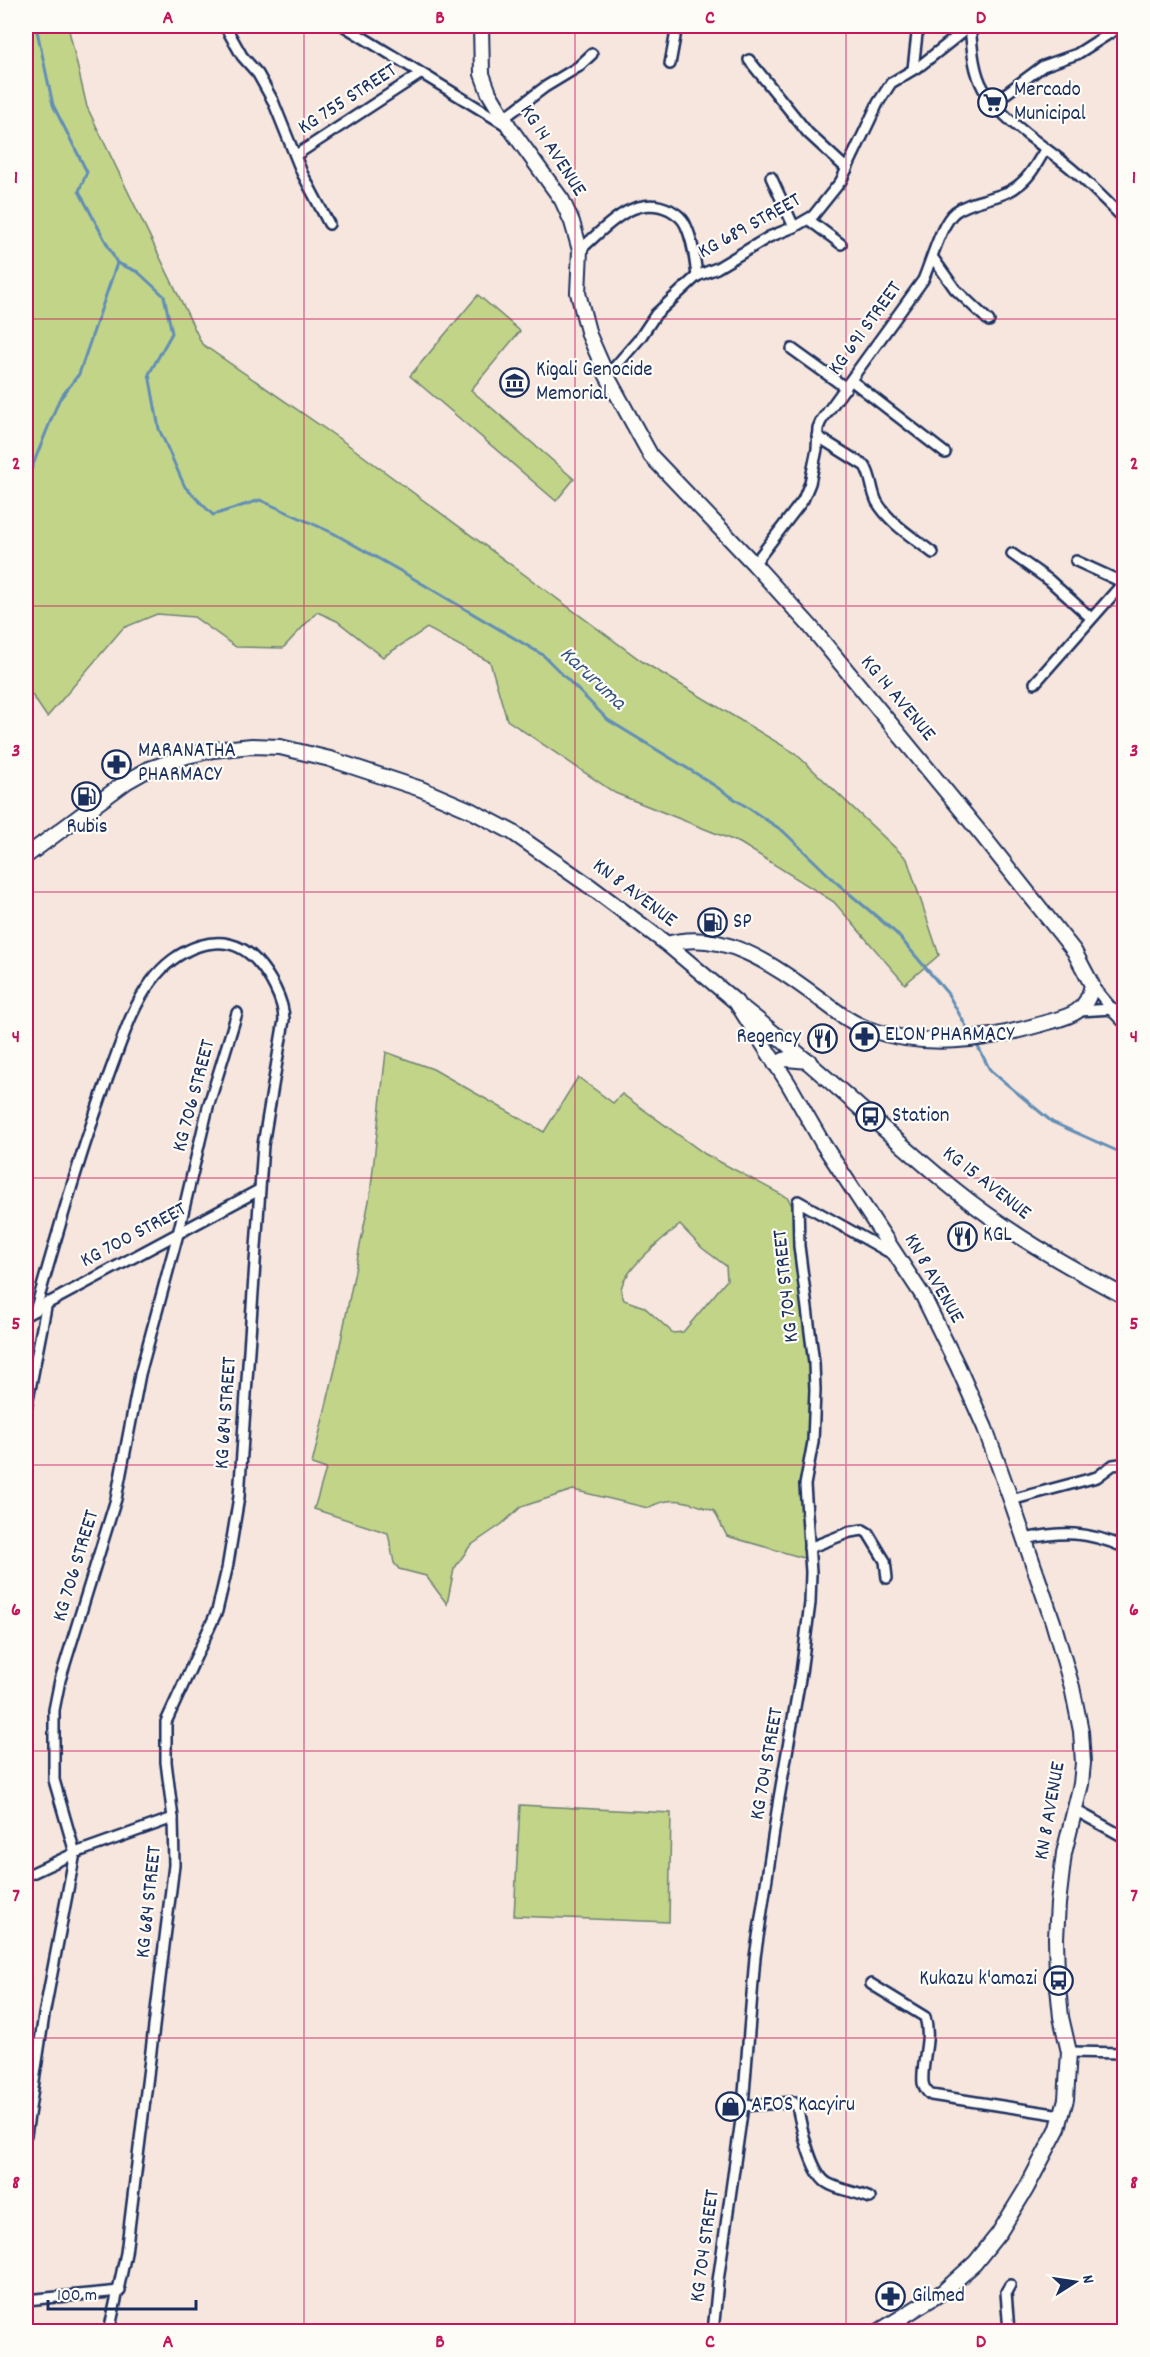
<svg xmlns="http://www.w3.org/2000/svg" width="1150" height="2357" font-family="Dekko,sans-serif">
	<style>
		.green { fill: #c2d488; stroke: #6e8273; stroke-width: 1.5; fill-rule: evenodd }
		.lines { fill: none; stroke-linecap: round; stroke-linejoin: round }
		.stream { stroke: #628eb6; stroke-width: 3 }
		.minor-casing { stroke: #1b2f5e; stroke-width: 14 }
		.tertiary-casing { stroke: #1b2f5e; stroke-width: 16 }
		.secondary-casing { stroke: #1b2f5e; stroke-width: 18 }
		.minor { stroke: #fdfcf7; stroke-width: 9 }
		.tertiary { stroke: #fdfcf7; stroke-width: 12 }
		.secondary { stroke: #fdfcf7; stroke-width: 14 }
		.grid { fill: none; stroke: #c2185b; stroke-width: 1.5; stroke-opacity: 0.55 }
		.labels { text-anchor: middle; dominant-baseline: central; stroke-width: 4.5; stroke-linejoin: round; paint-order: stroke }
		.poi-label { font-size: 21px; fill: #1b2f5e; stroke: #fdfcf7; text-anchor: start }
		.street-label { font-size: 21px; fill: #1b2f5e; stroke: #fdfcf7 }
		.water-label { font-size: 22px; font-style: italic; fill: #385683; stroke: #fdfcf7 }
		.neatline { fill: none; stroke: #c2185b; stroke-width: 2 }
		.grid-label { font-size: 20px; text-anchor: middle; font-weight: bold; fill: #c2185b }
	</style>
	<rect width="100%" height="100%" fill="#f7e6dd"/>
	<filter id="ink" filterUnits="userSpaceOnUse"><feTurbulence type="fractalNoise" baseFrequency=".0167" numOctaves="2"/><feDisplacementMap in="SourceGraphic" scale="12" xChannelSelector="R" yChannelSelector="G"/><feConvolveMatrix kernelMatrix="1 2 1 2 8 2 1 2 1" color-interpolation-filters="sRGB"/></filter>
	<g filter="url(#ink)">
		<!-- green -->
		<g class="green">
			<path d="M26 26H68L87 107 202 344 347 444 643 662 795 753 907 859 939 955 905 984 834 902 740 843 615 793 507 720 490 662 427 628 383 657 337 621 317 612 283 648 236 647 194 617 157 614 123 628 47 717 26 686Z"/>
			<path d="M478 295 520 331 471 390 574 479 556 501 410 376Z"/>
			<path d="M386 1052 433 1069 544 1132 578 1077 613 1103 622 1094 705 1154 788 1198 792 1206 803 1284 819 1375 817 1418 802 1490 807 1559 727 1536 714 1511C690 1502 671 1494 648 1508L573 1490 521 1507 502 1524 470 1546 454 1569 447 1604 426 1576 399 1569 394 1563 388 1533 314 1509 326 1469 312 1464 336 1365 370 1196ZM680 1225 702 1248 726 1266 727 1280 683 1332 673 1333 644 1307 624 1300C624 1300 621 1292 621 1291 621 1272 665 1236 680 1225Z"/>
			<path d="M520 1805 671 1813 669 1922 514 1916Z"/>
		</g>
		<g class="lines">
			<!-- stream -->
			<g class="stream">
				<path d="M117 263 138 272 164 296 172 333 149 374 159 429 185 487 213 515 260 500 333 533 404 573 543 655 608 720 700 776 783 831 838 884 896 933 948 994 971 1035"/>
				<path d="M26 482 59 400 79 374 117 263 79 191 87 172 53 105 36 26"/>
				<path d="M976 1043 990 1070 1052 1122 1124 1154"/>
			</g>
			<defs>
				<g id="minor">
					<path d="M225 26 242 56 258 74 273 101 302 173 329 224"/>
					<path d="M344 26 506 125"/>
					<path d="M970 26C972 46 973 70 983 88 999 118 1041 144 1067 165 1087 181 1106 201 1124 219"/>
					<path d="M749 60 808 133 847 169"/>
					<path d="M670 64 677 26"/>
					<path d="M913 69 917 34 915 26"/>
					<path d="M993 103 1043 66 1077 54 1121 26"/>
					<path d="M504 118 545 87 578 67 592 54"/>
					<path d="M296 155 420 74"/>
					<path d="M771 177 794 227"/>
					<path d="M809 220 841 244"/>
					<path d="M580 250C605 228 634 192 670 210 677 214 683 218 686 226 693 241 695 260 697 276"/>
					<path d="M933 258 955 289 989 321"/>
					<path d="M792 349 846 388"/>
					<path d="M607 376 640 338 656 314 697 276 717 268 769 237 794 227 813 216 841 181 878 103 891 83 921 65 970 26"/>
					<path d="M852 381 945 453"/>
					<path d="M817 436 865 466C872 477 871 490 877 502 890 524 913 537 933 553"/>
					<path d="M1012 554 1049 580 1091 618"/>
					<path d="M1076 561 1124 583"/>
					<path d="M754 564 803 500 810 483 817 449 818 428 821 421 923 280C931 262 941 223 955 212 974 198 1002 200 1020 184 1031 176 1038 161 1045 150"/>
					<path d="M1035 683 1124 582"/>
					<path d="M1092 985 1112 1009"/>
					<path d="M1079 1011 1112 1009"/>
					<path d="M36 1308C59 1228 82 1147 111 1069 122 1040 132 1007 151 982 174 949 224 925 256 960 269 974 284 1000 284 1020L263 1145 239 1497 227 1569 217 1611 166 1722V1762L173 1818 174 1865 126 2253 109 2332"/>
					<path d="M26 1315 259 1190"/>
					<path d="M26 1410 47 1302"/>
					<path d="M1011 1500 1097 1477 1113 1465 1120 1464 1124 1466"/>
					<path d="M1024 1539C1064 1531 1086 1531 1124 1547"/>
					<path d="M809 1548 850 1532 863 1530 868 1533 885 1561 887 1578"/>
					<path d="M1075 1810 1124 1837"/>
					<path d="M26 1876 75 1853 173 1818"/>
					<path d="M871 1984 925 2017C932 2040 921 2061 923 2083 924 2088 927 2092 931 2095L1061 2115"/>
					<path d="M1069 2052 1124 2053"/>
					<path d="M743 2106 793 2102 797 2106C801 2124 810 2175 829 2184 840 2190 857 2192 870 2198"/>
					<path d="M26 2135 44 2015 75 1853 54 1780V1710L60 1680 116 1499 140 1374 178 1234 208 1107 237 1013"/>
					<path d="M26 2300 120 2291"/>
					<path d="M713 2332 718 2281 743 2106 755 1957 779 1798 801 1673 810 1603 811 1572 805 1485 813 1442 815 1390 814 1363 799 1246 798 1201 894 1255"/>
					<path d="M1009 2332 1006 2292 1010 2285"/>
				</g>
				<path id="tertiary" d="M1112 1009 1124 1021"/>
				<g id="secondary">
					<path d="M481 26 482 74 489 93 510 128 562 200 572 222 580 250 578 293 589 335 607 376 651 456 754 564 810 626 982 835 1074 951 1092 985C1086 1017 1064 1017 1038 1025 983 1041 926 1048 871 1030 852 1024 836 1011 820 999 776 967 725 928 667 944"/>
					<path d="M26 856 126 782 149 769 187 756 213 750 252 746 280 747 330 759 421 789 470 810 512 832 591 887 667 944 736 1002 788 1083 823 1144 923 1296 958 1367 985 1428 1011 1500 1053 1622 1072 1687 1081 1731 1083 1763 1081 1784 1064 1853 1058 1904 1056 1938 1057 1977 1061 2017 1069 2052 1066 2099 1058 2128 1026 2189 999 2233 975 2263 944 2291 878 2332"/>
					<path d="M744 1009C817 1066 883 1131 955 1190 1007 1232 1065 1265 1124 1296"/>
					<path d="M775 1064 786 1059 809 1061"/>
				</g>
			</defs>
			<!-- minor casing -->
			<use href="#minor" class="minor-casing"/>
			<!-- tertiary casing -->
			<use href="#tertiary" class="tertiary-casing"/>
			<!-- secondary casing -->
			<use href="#secondary" class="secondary-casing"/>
			<!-- minor -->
			<use href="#minor" class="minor"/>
			<!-- tertiary -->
			<use href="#tertiary" class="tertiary"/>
			<!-- secondary -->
			<use href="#secondary" class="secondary"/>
		</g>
	</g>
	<!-- grid -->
	<path class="grid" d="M304 26V2332M575 26V2332M846 26V2332M26 319H1124M26 606H1124M26 892H1124M26 1178H1124M26 1465H1124M26 1751H1124M26 2038H1124"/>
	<!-- icons -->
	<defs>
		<symbol id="supermarket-ring" viewBox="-11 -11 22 22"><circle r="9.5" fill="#fdfcf7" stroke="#1b2f5e" stroke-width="1.5"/><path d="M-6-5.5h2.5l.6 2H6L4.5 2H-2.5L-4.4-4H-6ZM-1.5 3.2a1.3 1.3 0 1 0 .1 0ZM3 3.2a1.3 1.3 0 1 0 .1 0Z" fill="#1b2f5e"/></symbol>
		<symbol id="museum-ring" viewBox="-11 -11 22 22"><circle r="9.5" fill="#fdfcf7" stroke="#1b2f5e" stroke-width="1.5"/><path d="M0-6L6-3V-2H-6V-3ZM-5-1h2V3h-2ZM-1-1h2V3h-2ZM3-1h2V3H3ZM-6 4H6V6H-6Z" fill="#1b2f5e"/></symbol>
		<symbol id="pharmacy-ring" viewBox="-11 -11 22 22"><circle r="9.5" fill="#fdfcf7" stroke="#1b2f5e" stroke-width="1.5"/><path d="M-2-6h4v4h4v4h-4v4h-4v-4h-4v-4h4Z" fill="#1b2f5e"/></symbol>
		<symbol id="fuel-ring" viewBox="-11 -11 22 22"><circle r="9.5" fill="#fdfcf7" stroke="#1b2f5e" stroke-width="1.5"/><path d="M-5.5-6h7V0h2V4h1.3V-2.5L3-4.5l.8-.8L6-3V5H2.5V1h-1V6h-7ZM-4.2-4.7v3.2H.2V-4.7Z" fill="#1b2f5e"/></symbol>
		<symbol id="restaurant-ring" viewBox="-11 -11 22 22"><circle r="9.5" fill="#fdfcf7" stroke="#1b2f5e" stroke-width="1.5"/><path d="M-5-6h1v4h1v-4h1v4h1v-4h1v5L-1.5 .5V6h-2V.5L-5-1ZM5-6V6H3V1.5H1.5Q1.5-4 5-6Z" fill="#1b2f5e"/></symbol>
		<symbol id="bus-ring" viewBox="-11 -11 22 22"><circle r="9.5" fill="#fdfcf7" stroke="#1b2f5e" stroke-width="1.5"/><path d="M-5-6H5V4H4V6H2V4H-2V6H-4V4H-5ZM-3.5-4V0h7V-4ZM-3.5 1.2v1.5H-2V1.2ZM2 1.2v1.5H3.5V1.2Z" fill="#1b2f5e"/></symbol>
		<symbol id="shop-ring" viewBox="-11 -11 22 22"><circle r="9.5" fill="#fdfcf7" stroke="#1b2f5e" stroke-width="1.5"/><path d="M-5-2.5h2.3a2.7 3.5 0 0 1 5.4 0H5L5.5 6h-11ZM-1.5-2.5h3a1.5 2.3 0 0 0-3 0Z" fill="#1b2f5e"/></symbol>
	</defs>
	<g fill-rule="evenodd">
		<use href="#supermarket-ring" x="976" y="86" width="33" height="33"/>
		<use href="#museum-ring" x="498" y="366" width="33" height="33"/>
		<use href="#pharmacy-ring" x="100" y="748" width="33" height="33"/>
		<use href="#fuel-ring" x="70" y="780" width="33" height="33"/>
		<use href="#fuel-ring" x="696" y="906" width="33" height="33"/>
		<use href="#pharmacy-ring" x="848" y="1020" width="33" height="33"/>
		<use href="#restaurant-ring" x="806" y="1022" width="33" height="33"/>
		<use href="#bus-ring" x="854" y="1100" width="33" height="33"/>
		<use href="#restaurant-ring" x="946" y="1220" width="33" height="33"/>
		<use href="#bus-ring" x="1042" y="1964" width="33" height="33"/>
		<use href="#shop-ring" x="714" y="2090" width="33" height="33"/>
		<use href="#pharmacy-ring" x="874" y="2280" width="33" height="33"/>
	</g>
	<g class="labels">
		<!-- poi labels -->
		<g class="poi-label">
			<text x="1014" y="91">Mercado<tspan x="1014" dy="24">Municipal</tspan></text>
			<text x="536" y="371">Kigali Genocide<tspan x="536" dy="24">Memorial</tspan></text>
			<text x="138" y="752">MARANATHA<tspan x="138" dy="24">PHARMACY</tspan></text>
			<text x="87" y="828" text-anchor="middle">Rubis</text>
			<text x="733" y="923">SP</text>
			<text x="885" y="1036">ELON PHARMACY</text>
			<text x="801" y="1038" text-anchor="end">Regency</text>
			<text x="892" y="1117">Station</text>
			<text x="983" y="1236">KGL</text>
			<text x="1037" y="1980" text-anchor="end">Kukazu k'amazi</text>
			<text x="751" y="2106">AFOS Kacyiru</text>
			<text x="912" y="2297">Gilmed</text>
		</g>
		<!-- street labels -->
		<g class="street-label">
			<text transform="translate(348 100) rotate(-33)">KG 755 STREET</text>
			<text transform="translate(552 151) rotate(57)">KG 14 AVENUE</text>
			<text transform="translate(750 227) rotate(-29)">KG 689 STREET</text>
			<text transform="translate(866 329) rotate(-54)">KG 691 STREET</text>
			<text transform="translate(897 699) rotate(50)">KG 14 AVENUE</text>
			<text transform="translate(634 894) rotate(37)">KN 8 AVENUE</text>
			<text transform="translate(195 1096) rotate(-75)">KG 706 STREET</text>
			<text transform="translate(986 1184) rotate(38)">KG 15 AVENUE</text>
			<text transform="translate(134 1236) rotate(-28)">KG 700 STREET</text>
			<text transform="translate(933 1279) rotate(60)">KN 8 AVENUE</text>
			<text transform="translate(787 1286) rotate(-96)">KG 704 STREET</text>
			<text transform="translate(227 1413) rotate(-86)">KG 684 STREET</text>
			<text transform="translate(77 1566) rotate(-73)">KG 706 STREET</text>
			<text transform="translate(768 1764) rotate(-80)">KG 704 STREET</text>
			<text transform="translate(1051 1811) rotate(-80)">KN 8 AVENUE</text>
			<text transform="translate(150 1902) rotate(-84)">KG 684 STREET</text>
			<text transform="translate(706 2246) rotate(-82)">KG 704 STREET</text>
		</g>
		<!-- water labels -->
		<g class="water-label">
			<text transform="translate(592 679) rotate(43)">Karuruma</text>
		</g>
	</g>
	<!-- margin -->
	<rect width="1150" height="2357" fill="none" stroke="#fdfcf7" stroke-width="66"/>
	<!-- north arrow -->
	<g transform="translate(1075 2282) rotate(78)" stroke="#fdfcf7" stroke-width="4.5" paint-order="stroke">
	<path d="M0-4.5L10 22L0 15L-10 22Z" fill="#1b2f5e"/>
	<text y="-9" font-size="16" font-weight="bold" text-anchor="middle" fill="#1b2f5e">N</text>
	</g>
	<!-- scale -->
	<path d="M48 2300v9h148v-9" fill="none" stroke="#1b2f5e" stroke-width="3"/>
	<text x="57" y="2300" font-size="18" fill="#1b2f5e" stroke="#fdfcf7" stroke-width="4.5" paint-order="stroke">100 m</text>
	<rect x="33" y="33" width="1084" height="2291" class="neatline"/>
	<g class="grid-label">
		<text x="168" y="23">A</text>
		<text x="440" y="23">B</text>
		<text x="710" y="23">C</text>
		<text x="981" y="23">D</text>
		<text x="16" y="183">1</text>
		<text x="1134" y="183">1</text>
		<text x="16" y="469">2</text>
		<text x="1134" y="469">2</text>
		<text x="16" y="756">3</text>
		<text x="1134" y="756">3</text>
		<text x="16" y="1042">4</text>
		<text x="1134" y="1042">4</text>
		<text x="16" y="1329">5</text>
		<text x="1134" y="1329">5</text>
		<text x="16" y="1615">6</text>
		<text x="1134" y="1615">6</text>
		<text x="16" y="1901">7</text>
		<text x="1134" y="1901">7</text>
		<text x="16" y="2188">8</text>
		<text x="1134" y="2188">8</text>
		<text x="168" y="2347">A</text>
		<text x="440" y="2347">B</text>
		<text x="710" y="2347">C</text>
		<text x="981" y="2347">D</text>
	</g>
</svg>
